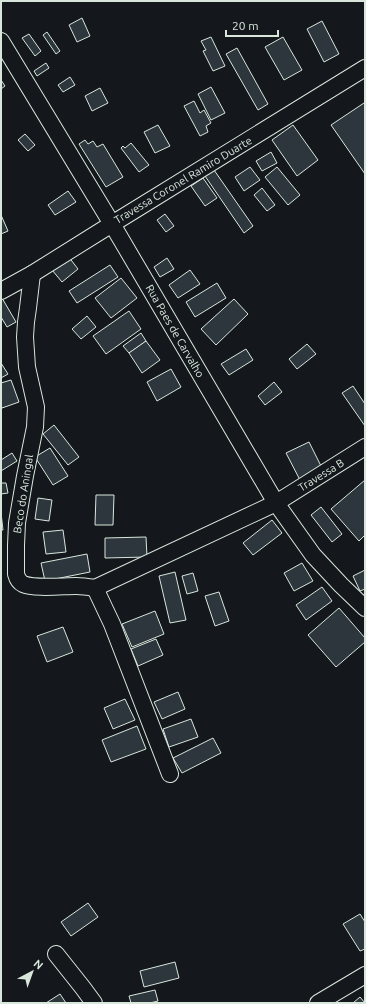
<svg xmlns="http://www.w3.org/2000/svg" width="366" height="1004" font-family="Ubuntu,sans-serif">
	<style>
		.building { fill: #2c363c; stroke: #d8e6dc }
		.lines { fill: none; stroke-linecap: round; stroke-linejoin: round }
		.minor-casing { stroke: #d8e6dc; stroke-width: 18 }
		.minor { stroke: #14181c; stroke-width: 16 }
		.labels { text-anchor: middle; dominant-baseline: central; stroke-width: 3; stroke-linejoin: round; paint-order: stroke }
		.street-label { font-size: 11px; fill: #d8e6dc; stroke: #14181c }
	</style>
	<rect width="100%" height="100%" fill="#14181c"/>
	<!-- building -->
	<g class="building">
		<path d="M82 18 90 36 77 42 69 25Z"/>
		<path d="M322 21 339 54 324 62 307 29Z"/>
		<path d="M47 32 60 51 56 54 43 35Z"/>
		<path d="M29 34 41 51 35 56 22 38Z"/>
		<path d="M211 37 225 66 213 71 203 51 206 50 201 41Z"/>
		<path d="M283 37 302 70 284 80 265 47Z"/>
		<path d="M237 48 268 104 258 110 226 54Z"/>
		<path d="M46 63 49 68 37 76 34 71Z"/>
		<path d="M70 77 75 85 63 92 58 85Z"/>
		<path d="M1 80 5 86 1 89Z"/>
		<path d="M211 87 225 113 211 120 198 94Z"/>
		<path d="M100 88 108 103 92 111 85 96Z"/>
		<path d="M194 101 200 113 204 110 211 123 206 126 208 132 200 136 184 106Z"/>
		<path d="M364 103 365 104V174L331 125Z"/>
		<path d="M158 125 170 146 155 153 144 132Z"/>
		<path d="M293 125 318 160 297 176 272 140Z"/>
		<path d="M25 134 35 145 28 151 18 140Z"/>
		<path d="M85 140 88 144 93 141 97 147 103 144 123 177 106 187 79 144Z"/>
		<path d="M131 143 149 165 139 172 121 148 123 146 125 148Z"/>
		<path d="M271 152 277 163 262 171 256 161Z"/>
		<path d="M250 167 260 180 244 191 235 177Z"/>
		<path d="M277 167 300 195 288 205 265 177Z"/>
		<path d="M214 170 253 226 244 233 205 176Z"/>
		<path d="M203 178 217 198 205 206 191 186Z"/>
		<path d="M262 188 275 205 267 211 254 195Z"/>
		<path d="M68 191 76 202 55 215 48 205Z"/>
		<path d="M165 214 174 226 166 232 157 220Z"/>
		<path d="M1 215 8 231 1 234Z"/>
		<path d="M68 256 78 269 62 282 52 270Z"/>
		<path d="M167 258 174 269 160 277 154 267Z"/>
		<path d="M110 265 118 277 77 303 69 291Z"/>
		<path d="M190 270 200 284 178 298 169 285Z"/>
		<path d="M121 278 137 298 111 318 95 298Z"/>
		<path d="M217 283 226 298 195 317 186 302Z"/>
		<path d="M2 298 16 322 7 327 1 317V299Z"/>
		<path d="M234 299 248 314 216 345 201 329Z"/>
		<path d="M129 311 141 329 106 354 93 336Z"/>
		<path d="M87 316 96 327 81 339 72 329Z"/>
		<path d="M141 333 146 341 129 353 123 346Z"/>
		<path d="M146 341 160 360 142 373 129 353Z"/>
		<path d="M307 344 316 354 297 369 289 359Z"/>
		<path d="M246 349 253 360 229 375 221 364Z"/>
		<path d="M1 363 8 374 1 378Z"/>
		<path d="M171 369 181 387 157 401 147 382Z"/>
		<path d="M11 380 19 402 2 408 1 405V383Z"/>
		<path d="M274 382 282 392 265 405 258 396Z"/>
		<path d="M353 386 365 404V426L342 393Z"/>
		<path d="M54 425 79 457 68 465 43 434Z"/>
		<path d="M309 442 322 468 300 480 286 453Z"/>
		<path d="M50 448 68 476 53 485 35 457Z"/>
		<path d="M12 453 17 461 1 471V460Z"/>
		<path d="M365 480V535L359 541 331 509Z"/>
		<path d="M1 483H6L8 493 1 494Z"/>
		<path d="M96 495H114L113 525H95Z"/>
		<path d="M38 498 52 500 49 521 35 519Z"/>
		<path d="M321 507 342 534 332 542 311 515Z"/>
		<path d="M1 513 3 530H1Z"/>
		<path d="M272 520 282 533 253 555 243 543Z"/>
		<path d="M63 530 66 552 46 554 43 532Z"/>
		<path d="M146 537 147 557 105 558V538Z"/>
		<path d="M87 554 90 572 45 581 41 563Z"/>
		<path d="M302 563 313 581 294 591 284 573Z"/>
		<path d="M365 570V589L360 591 353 576Z"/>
		<path d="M175 572 186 620 170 623 159 576Z"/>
		<path d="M193 573 198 591 187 594 182 576Z"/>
		<path d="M322 587 332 601 306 620 296 605Z"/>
		<path d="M219 592 229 621 215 626 205 596Z"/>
		<path d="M339 608 365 638V642L336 667 308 635Z"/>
		<path d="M155 611 164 634 132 647 122 624Z"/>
		<path d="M63 627 73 652 47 662 37 636Z"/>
		<path d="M156 639 163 655 138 666 131 649Z"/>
		<path d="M178 692 185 709 162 719 154 702Z"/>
		<path d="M125 699 135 720 113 729 104 708Z"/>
		<path d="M191 719 198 737 169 747 163 729Z"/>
		<path d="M137 726 146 749 111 762 102 740Z"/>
		<path d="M213 738 221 753 182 773 173 758Z"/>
		<path d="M88 903 98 917 71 936 61 922Z"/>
		<path d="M360 914 365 922V949L360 951 343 924Z"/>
		<path d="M175 962 179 978 144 987 140 971Z"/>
		<path d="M155 990 158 1001 150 1003H131L129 996Z"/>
		<path d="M60 994 66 1003H46Z"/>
		<path d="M360 997 365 1003H353Z"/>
	</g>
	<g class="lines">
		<defs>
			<g id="minor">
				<path d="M1 41 112 224 276 503 313 555 341 585 365 608"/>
				<path d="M32 274 28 308 26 322 25 337 27 367 36 407 35 427 25 476 17 523 16 545V574C17 578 19 582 23 584 34 589 63 586 76 586 82 586 89 587 95 588"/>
				<path d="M1 291 32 274 112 224 365 68"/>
				<path d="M95 588 276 503 365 447"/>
				<path d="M95 588 112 624 170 774"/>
				<path d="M56 954 83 988 94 1003"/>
				<path d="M318 1003 365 975"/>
			</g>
		</defs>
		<!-- minor casing -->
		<use href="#minor" class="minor-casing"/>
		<!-- minor -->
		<use href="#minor" class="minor"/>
	</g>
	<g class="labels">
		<!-- street labels -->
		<g class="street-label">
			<text transform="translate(183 180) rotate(-31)">Travessa Coronel Ramiro Duarte</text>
			<text transform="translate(175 331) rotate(60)">Rua Paes de Carvalho</text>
			<text transform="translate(321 475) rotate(-32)">Travessa B</text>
			<text transform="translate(23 494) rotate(-81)">Beco do Aningal</text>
		</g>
	</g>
	<!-- border -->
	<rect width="366" height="1004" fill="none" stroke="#d8e6dc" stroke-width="4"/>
	<!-- north arrow -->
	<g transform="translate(32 972) rotate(41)" stroke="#14181c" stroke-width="3" paint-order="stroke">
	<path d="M0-3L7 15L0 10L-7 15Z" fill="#d8e6dc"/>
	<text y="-6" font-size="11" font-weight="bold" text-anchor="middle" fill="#d8e6dc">N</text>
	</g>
	<!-- scale -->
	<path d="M226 30v6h52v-6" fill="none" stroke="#d8e6dc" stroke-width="2"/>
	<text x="232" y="30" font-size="12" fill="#d8e6dc" stroke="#14181c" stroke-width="3" paint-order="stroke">20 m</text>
</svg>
